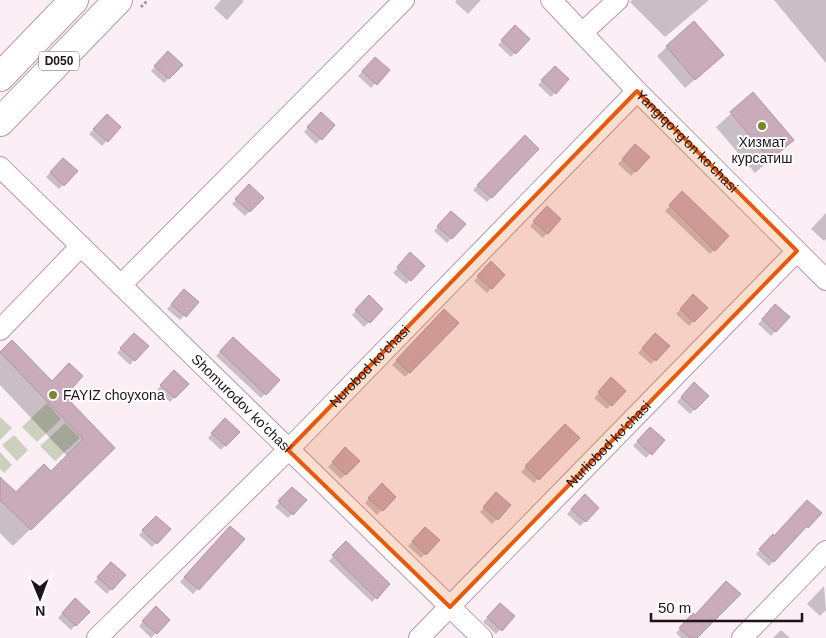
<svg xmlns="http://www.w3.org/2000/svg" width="826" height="638" font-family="Arial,sans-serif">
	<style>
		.green { fill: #ced0be }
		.shadow { fill: #0003 }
		.building { fill: #caabb9; stroke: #b294a3 }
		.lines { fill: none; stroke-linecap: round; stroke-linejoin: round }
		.minor-casing { stroke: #b899a8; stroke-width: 22 }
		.primary-casing { stroke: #b899a8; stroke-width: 30 }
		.path { stroke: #9d9197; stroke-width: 3; stroke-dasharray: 2.5 2.5; stroke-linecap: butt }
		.minor { stroke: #fff; stroke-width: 20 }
		.primary { stroke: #fff; stroke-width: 28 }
		.marked { fill: #e8590c; fill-opacity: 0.2; stroke: #e8590c; stroke-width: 4; stroke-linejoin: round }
		.poi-dot { fill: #7e842f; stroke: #fff; stroke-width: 2 }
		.labels { text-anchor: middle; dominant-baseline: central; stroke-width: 4; stroke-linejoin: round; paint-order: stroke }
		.shield { fill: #fff; stroke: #625a5e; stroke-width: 1 }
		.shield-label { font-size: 12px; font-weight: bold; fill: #1e1319 }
		.street-label { font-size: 14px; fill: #1e1319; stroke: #fff }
		.poi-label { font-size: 14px; fill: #1e1319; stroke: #fff }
	</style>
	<rect width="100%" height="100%" fill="#fbeef4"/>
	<!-- green -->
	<g class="green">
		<path d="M47 403 61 419 37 442 22 427Z"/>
		<path d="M0 417 12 428 0 440Z"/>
		<path d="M65 423 80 438 55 461 40 446Z"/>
		<path d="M14 435 28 450 17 461 2 445Z"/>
		<path d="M0 452 12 465 4 473 0 469Z"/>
	</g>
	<!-- shadow -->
	<g class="shadow">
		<path d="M221 0H242L244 1 227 20 214 8Z"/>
		<path d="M457 0H481L468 14 455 2Z"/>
		<path d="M632 0H709L665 37 630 2Z"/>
		<path d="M774 0H826V63Z"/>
		<path d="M694 22 713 64 685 88 657 56Z"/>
		<path d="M515 27 528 39 511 57 498 45Z"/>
		<path d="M168 53 181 65 164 83 151 71Z"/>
		<path d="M375 58 388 70 371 88 358 76Z"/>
		<path d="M555 67 568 79 551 97 538 85Z"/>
		<path d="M753 94 792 140 755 173 716 127Z"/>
		<path d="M321 114 333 125 316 144 304 132Z"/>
		<path d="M107 116 119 127 102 146 89 134Z"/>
		<path d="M525 137 538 149 487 202 473 190Z"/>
		<path d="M635 146 648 157 631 176 618 164Z"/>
		<path d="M63 159 76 171 59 189 46 177Z"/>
		<path d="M249 186 262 198 245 216 232 204Z"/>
		<path d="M682 193 727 236 710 254 665 211Z"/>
		<path d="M547 208 559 219 543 238 530 226Z"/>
		<path d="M451 213 464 224 447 243 434 231Z"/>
		<path d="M826 213V239L824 241 811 229Z"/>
		<path d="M406 259 423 266 406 284 393 273Z"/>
		<path d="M491 263 504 275 487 293 474 281Z"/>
		<path d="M184 290 197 302 180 320 167 309Z"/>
		<path d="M693 296 706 308 689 326 676 314Z"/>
		<path d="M369 297 382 309 364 327 352 315Z"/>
		<path d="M775 306 788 318 771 336 758 324Z"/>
		<path d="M457 323 405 377 392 365 409 347Z"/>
		<path d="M134 335V360L130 365 117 353Z"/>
		<path d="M655 335 668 346 651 364 638 353Z"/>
		<path d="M233 338 278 380 261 398 216 356Z"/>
		<path d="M12 342 113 448 13 546 0 533V479L16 493 51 472 67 456 0 385V353Z"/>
		<path d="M174 372 187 384 170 402 157 390Z"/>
		<path d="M607 384 624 391 607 409 594 398Z"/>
		<path d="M694 384 707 396 690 414 677 402Z"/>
		<path d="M225 420 238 432 221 450 208 438Z"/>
		<path d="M565 426 578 438 534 483 521 472Z"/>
		<path d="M650 428 663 440 646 458 633 446Z"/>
		<path d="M346 449 358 461 341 479 328 467Z"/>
		<path d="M382 485 395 497 377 515 365 503Z"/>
		<path d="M292 489 305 500 288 518 275 507Z"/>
		<path d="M496 494 510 505 492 524 480 512Z"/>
		<path d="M585 495 598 508 580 526 567 514Z"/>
		<path d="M820 513 769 566 756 554 773 536 774 537Z"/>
		<path d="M156 517 169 529 152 547 139 535Z"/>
		<path d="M425 528 438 540 421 558 408 546Z"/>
		<path d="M226 532 243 540 193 594 180 582Z"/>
		<path d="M346 542 389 584 372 602 329 561Z"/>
		<path d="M111 564 124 575 107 594 94 582Z"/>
		<path d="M824 586 826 610 820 616 807 604Z"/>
		<path d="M75 600 88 612 71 630 58 618Z"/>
		<path d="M500 604 513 616 496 634 483 622Z"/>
		<path d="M156 608 169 620 151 638 139 626Z"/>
		<path d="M693 615 695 638H681L676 633Z"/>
		<path d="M781 630 790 638H773Z"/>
	</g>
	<!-- building -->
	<g class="building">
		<path d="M694 21 724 55 695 80 666 46Z"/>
		<path d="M515 25 530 39 516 54 501 40Z"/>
		<path d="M168 51 183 65 169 79 154 66Z"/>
		<path d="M375 57 390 70 377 85 362 71Z"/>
		<path d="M555 66 569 79 556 94 541 80Z"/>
		<path d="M753 92 794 140 770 160 730 112Z"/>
		<path d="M321 112 335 125 322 140 307 127Z"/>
		<path d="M107 114 121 127 108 142 93 129Z"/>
		<path d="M525 135 539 149 492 198 477 185Z"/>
		<path d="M635 144 650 157 636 172 622 159Z"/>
		<path d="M63 158 78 171 64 186 50 172Z"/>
		<path d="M249 184 264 198 250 212 235 199Z"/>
		<path d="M682 191 729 236 715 251 669 205Z"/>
		<path d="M547 206 561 219 548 234 533 221Z"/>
		<path d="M451 211 466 224 452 239 437 226Z"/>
		<path d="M410 252 425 266 411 281 397 267Z"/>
		<path d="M491 261 505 275 492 289 477 276Z"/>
		<path d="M184 289 199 302 186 317 171 304Z"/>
		<path d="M693 294 708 308 694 322 680 309Z"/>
		<path d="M369 295 383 309 370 323 355 310Z"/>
		<path d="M775 304 790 317 776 332 762 319Z"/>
		<path d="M444 309 459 323 410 373 396 360Z"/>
		<path d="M134 333 149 346 135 361 120 348Z"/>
		<path d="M655 333 670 346 656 361 642 348Z"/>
		<path d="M233 337 280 380 266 395 220 351Z"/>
		<path d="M12 340 52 381 69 363 83 376 65 396 115 448 31 530 0 500V477L16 492 44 464 51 471 83 439 0 352Z"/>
		<path d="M174 370 189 384 175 398 160 385Z"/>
		<path d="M611 377 626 391 612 406 598 392Z"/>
		<path d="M694 382 709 396 695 410 681 397Z"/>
		<path d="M225 418 240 432 226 446 211 433Z"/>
		<path d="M565 424 580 438 539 480 525 466Z"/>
		<path d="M650 427 665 440 652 455 637 441Z"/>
		<path d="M345 447 360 461 346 475 332 462Z"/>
		<path d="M382 483 396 497 383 511 368 498Z"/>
		<path d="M292 487 307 500 293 515 278 501Z"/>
		<path d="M496 492 511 505 498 520 483 507Z"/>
		<path d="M585 494 599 508 586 522 571 509Z"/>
		<path d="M807 500 822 513 808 528 807 526 774 562 759 549 773 534 774 536Z"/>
		<path d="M156 516 171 529 157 544 142 530Z"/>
		<path d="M230 526 245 539 199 590 184 577Z"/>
		<path d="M425 527 440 540 426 555 412 541Z"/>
		<path d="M346 541 390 584 377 599 332 555Z"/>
		<path d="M111 562 126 575 112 590 97 577Z"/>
		<path d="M726 581 741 594 697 638H690L679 628 693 613 695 615Z"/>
		<path d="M75 598 90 612 76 626 62 613Z"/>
		<path d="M500 603 515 616 502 631 487 617Z"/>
		<path d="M156 606 170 620 157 634 142 621Z"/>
	</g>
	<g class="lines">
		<defs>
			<g id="minor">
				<path id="s1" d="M551 0 637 91 826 280"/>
				<path d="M582 33 618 0"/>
				<path id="s2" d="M0 167 482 638"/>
				<path d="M121 285 404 0"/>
				<path d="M0 330 81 246"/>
				<path id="s3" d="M97 638 288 450 637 91"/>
				<path id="s4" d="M419 638 797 251"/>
				<path d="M742 638 826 551"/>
			</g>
			<g id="primary">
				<path d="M0 77 74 0"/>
				<path d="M0 122 118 0"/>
			</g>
		</defs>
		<!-- minor casing -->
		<use href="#minor" class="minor-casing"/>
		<!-- primary casing -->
		<use href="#primary" class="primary-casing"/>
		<!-- path -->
		<path class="path" d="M141 7 148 0"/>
		<!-- minor -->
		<use href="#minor" class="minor"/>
		<!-- primary -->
		<use href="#primary" class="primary"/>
	</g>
	<!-- marked area -->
	<path class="marked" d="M637 91 797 251 450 607 288 450Z"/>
	<!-- markers -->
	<g class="poi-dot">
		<circle cx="762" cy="126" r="5"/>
		<circle cx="53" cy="395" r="5"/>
	</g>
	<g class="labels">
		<!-- shield labels -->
		<rect class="shield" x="39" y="51.5" width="40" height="19" rx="4"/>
		<g class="shield-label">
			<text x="59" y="61">D050</text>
		</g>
		<!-- street labels -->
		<g class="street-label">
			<text stroke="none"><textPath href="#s1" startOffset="196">Yangiqo'rg'on ko'chasi</textPath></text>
			<text stroke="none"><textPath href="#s3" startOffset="385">Nurobod ko'chasi</textPath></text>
			<text stroke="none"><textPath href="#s2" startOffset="338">Shomurodov ko'chasi</textPath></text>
			<text stroke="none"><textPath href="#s4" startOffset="271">Nurliobod ko'chasi</textPath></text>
		</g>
		<!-- poi labels -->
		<g class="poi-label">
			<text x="762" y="142">Хизмат<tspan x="762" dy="16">курсатиш</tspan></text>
			<text x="63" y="395" text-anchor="start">FAYIZ choyxona</text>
		</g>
	</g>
	<!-- north arrow -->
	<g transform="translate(40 598) rotate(179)" stroke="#ffffff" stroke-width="4" paint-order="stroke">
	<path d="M0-4L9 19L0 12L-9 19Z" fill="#1e1319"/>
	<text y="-8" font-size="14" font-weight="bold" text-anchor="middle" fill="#1e1319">N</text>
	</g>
	<!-- scale -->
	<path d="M651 613v8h151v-8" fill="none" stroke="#1e1319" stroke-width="2.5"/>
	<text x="658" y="613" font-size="15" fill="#1e1319" stroke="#ffffff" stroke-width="4" paint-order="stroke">50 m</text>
</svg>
